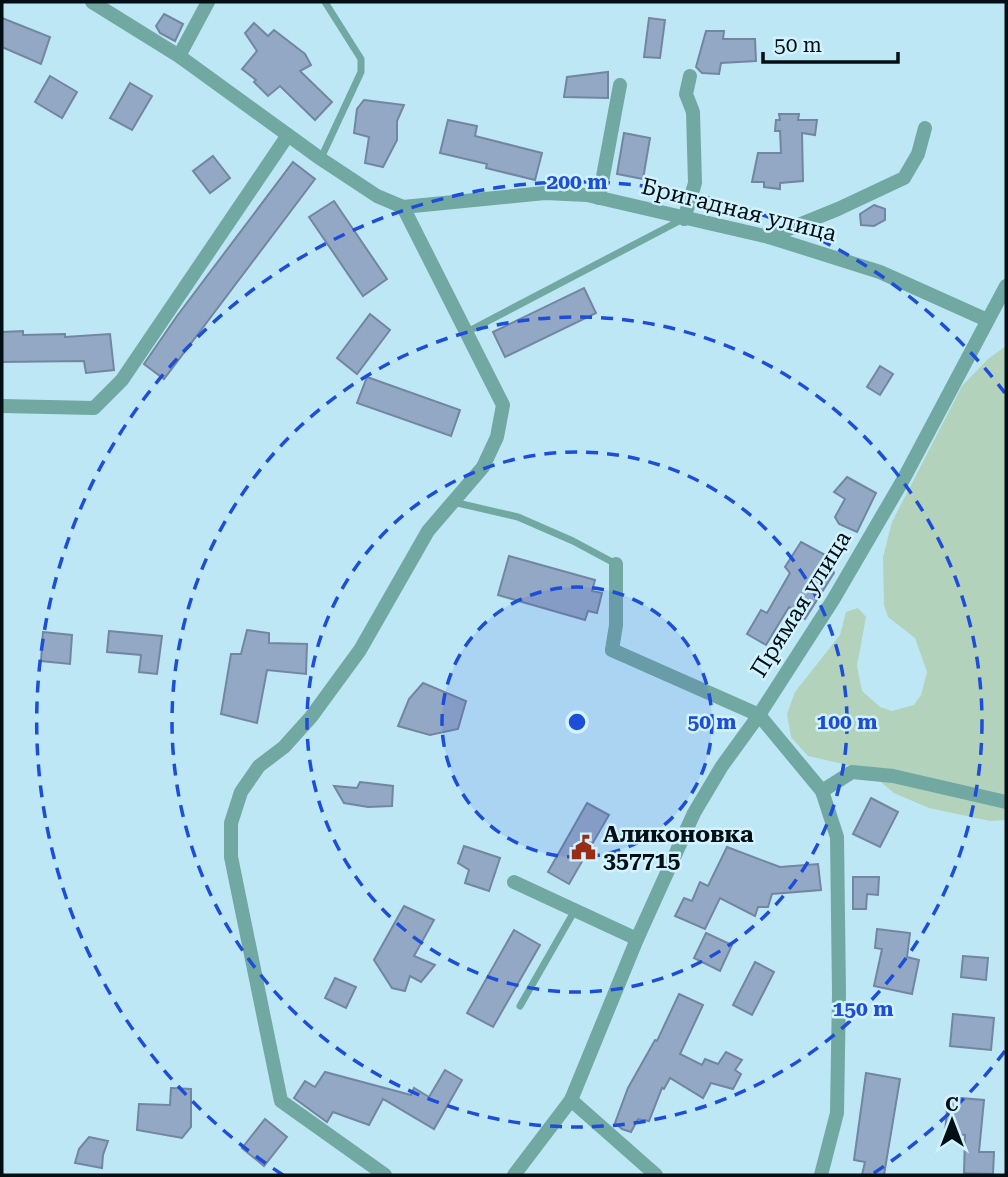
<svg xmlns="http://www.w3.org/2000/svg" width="1008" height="1177" font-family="'Roboto Serif',serif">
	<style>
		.green { fill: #b3d2bb }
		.building { fill: #93a8c4; stroke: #7286a1; stroke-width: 2 }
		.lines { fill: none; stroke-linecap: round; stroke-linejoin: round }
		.lane { stroke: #71a8a2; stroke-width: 7 }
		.street { stroke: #71a8a2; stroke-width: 14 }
		.ring { fill: none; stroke: #1d4ed8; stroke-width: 3.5; stroke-dasharray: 12 9 }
		.labels { text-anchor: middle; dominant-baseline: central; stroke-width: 5; stroke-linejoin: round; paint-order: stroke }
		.street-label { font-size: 23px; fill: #020f14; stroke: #d2f3fe }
		.poi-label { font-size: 23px; font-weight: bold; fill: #020f14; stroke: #d2f3fe; text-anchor: start }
		.centre { fill: #1d4ed8; stroke: #d2f3fe; stroke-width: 3.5 }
		.ring-label { font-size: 21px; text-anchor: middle; font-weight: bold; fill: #1d4ed8; stroke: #d2f3fe; stroke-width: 5; stroke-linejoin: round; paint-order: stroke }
	</style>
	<rect width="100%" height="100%" fill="#bee7f5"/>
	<!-- green -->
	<path class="green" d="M1006 346V820L990 821 929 808 894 793 865 769 808 756 791 737 787 714 795 692 840 635 846 612 858 608 866 617 857 666 862 691 880 707 892 711 914 705 921 695 927 672 915 638 888 617 884 605 883 557 892 522 962 386 988 359Z"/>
	<!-- building -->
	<g class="building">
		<path d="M164 14 183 24 175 41 160 33 156 26Z"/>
		<path d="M2 18 50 37 41 64 2 47Z"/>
		<path d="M649 18 665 20 660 58 644 57Z"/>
		<path d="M254 23 268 36 274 30 305 54 311 65 300 71 332 102 315 120 280 86 268 96 254 82 256 80 242 69 257 51 245 33Z"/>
		<path d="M706 31H724L723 39H755L756 61 721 63 719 74 702 73 696 67Z"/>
		<path d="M608 72V98L564 97 567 77Z"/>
		<path d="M50 76 77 92 62 118 35 102Z"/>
		<path d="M130 83 152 96 132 130 110 118Z"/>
		<path d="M364 100 404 105 397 121V140L383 167 365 163 369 137 354 133 357 109Z"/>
		<path d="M779 114H799L798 120H817L815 135 802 133 803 181 780 183V189L764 187V182H752L758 153H781L780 131H775L776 120H780Z"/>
		<path d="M448 120 477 126 475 136 542 153 535 180 486 168 487 164 440 153Z"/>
		<path d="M624 133 650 138 643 179 617 174Z"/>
		<path d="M213 156 230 178 210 193 193 171Z"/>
		<path d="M293 162 315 179 164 379 144 364 177 316Z"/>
		<path d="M334 201 387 279 363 296 309 217Z"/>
		<path d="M874 205 885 209V220L874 226 861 225 860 214Z"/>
		<path d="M584 288 596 313 505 357 493 332Z"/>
		<path d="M370 314 390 330 357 374 337 358Z"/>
		<path d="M23 331V335L65 334V337L110 334 114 370 86 373 84 361 2 362V332Z"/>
		<path d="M880 366 893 374 880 395 867 387Z"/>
		<path d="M367 377 460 410 451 436 357 403Z"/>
		<path d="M847 477 876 493 857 532 839 524 835 517 845 499 834 492Z"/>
		<path d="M801 542 827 556 834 573 805 619 789 607 766 645 747 634 761 610 767 613 790 573 785 567Z"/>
		<path d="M509 556 595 580 592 591 602 593 597 613 588 611 585 620 498 595Z"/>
		<path d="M247 630 269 633V643L307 644 306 674 267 670 257 723 221 714 231 654H241Z"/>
		<path d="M109 631 162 636 157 674 139 672 141 655 107 652Z"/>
		<path d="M43 632 72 635 70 664 41 661Z"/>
		<path d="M423 683 466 701 458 729 430 735 398 726 409 699Z"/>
		<path d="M360 782 393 786 392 806 368 807 344 803 334 786 357 788Z"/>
		<path d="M871 798 898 812 880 847 853 834Z"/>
		<path d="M587 803 609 815 569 884 548 872Z"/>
		<path d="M464 846 500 858 489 891 465 883 469 870 458 863Z"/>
		<path d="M727 847 780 867 818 864 821 890 772 894 768 907H758L755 916 720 898 705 929 675 916 684 898 692 901 700 882 708 886Z"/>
		<path d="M853 877H879L878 895 867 894 866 909H853Z"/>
		<path d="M404 906 434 920 414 956 435 965 421 982 410 976 405 991 392 988 374 960Z"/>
		<path d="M877 929 910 933 907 957 919 960 912 994 874 986 882 949 875 948Z"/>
		<path d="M514 930 540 945 493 1027 467 1013Z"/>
		<path d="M706 933 732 945 720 971 694 958Z"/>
		<path d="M963 956 988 958 986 980 961 977Z"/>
		<path d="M755 962 774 972 752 1015 733 1005Z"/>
		<path d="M335 978 356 987 346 1008 325 998Z"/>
		<path d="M679 994 703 1005 680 1054 702 1065 705 1059 718 1064 726 1052 742 1060 735 1070 741 1074 733 1089 711 1083 703 1098 670 1078 664 1089 662 1088 649 1121 638 1119 631 1132 622 1129 615 1123 628 1088 655 1040 657 1041Z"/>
		<path d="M953 1014 994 1018 991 1050 950 1046Z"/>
		<path d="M445 1070 462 1080 434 1129 383 1099 369 1125 333 1112 327 1122 294 1098 305 1081 315 1087 325 1072 411 1095 414 1088 429 1097Z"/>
		<path d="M866 1073 900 1079 884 1175H862L865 1162 854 1160Z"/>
		<path d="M171 1088 191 1089V1127L182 1138 137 1130 139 1104 170 1105Z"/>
		<path d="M948 1097 984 1100 979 1152H994L993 1174 964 1173 965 1135 945 1133Z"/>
		<path d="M265 1119 287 1137 264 1166 242 1148Z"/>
		<path d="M89 1137 108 1141 103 1155 102 1168 75 1163 79 1149Z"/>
	</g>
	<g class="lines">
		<!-- lane -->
		<g class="lane">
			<path d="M321 158 361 72V59L325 2"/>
			<path d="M467 332 683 219"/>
			<path d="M453 502 518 517 573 541 616 564"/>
			<path d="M520 1006 575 910"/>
		</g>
		<!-- street -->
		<g class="street">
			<path d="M92 2 179 56 321 159 377 196 403 207 545 193 587 195 769 237 880 272 987 320"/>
			<path d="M179 56 208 2"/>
			<path d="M599 198 620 85"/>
			<path d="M684 219 695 183 693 112 686 94 690 76"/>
			<path d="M769 237 838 209 904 178 918 154 925 128"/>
			<path d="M2 406 94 408 122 380 288 135"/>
			<path d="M616 564V625L612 650 759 715 822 791 837 837 839 993 837 1113 821 1175"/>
			<path d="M822 791 852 772 893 776 1006 802"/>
			<path d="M514 882 637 939"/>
			<path d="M571 1100 656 1175"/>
			<path d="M385 1175 281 1101 231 857V823L241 792 259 766 284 747 311 717 360 650 428 531 483 467 497 437 503 405 403 207"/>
			<path d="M514 1175 571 1100 637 939 694 813 722 766 759 715 833 600 903 480 1006 286"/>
		</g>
	</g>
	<!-- distance rings -->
	<circle cx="577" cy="722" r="135" fill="#1d4ed8" fill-opacity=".12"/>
	<g class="ring">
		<circle cx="577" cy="722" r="135"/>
		<circle cx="577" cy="722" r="270"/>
		<circle cx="577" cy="722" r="405"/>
		<path d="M1005 1051A540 540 0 0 1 871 1175M283 1175A540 540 0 1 1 1005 393"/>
	</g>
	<!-- icons -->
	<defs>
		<symbol id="civic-bare" viewBox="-9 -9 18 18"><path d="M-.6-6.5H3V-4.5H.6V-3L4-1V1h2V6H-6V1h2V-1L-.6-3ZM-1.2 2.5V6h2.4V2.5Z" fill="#972e18" stroke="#d2f3fe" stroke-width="2.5" paint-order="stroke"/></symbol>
	</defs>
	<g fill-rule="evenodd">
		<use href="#civic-bare" x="566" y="830" width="35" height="35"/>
	</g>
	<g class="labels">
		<!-- street labels -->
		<g class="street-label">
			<text transform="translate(739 210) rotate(14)">Бригадная улица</text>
			<text transform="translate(801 604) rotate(-58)">Прямая улица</text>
		</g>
		<!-- poi labels -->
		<g class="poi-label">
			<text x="603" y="834">Аликоновка<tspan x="603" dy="26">357715</tspan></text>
		</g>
	</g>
	<circle cx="577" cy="722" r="10" class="centre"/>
	<g class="ring-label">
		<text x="577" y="189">200 m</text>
		<text x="712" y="729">50 m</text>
		<text x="847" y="729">100 m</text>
		<text x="863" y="1016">150 m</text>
	</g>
	<!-- border -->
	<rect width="1008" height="1177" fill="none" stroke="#020f14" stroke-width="7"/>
	<!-- north arrow -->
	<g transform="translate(952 1121)" stroke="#d2f3fe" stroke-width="5" paint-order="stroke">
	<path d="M0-5L12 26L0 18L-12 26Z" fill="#020f14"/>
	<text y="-10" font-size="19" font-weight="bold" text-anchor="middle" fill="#020f14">С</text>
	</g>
	<!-- scale -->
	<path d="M763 52v10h135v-10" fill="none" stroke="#020f14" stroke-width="3.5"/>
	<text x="774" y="52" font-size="21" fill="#020f14" stroke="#d2f3fe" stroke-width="5" paint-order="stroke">50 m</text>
</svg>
